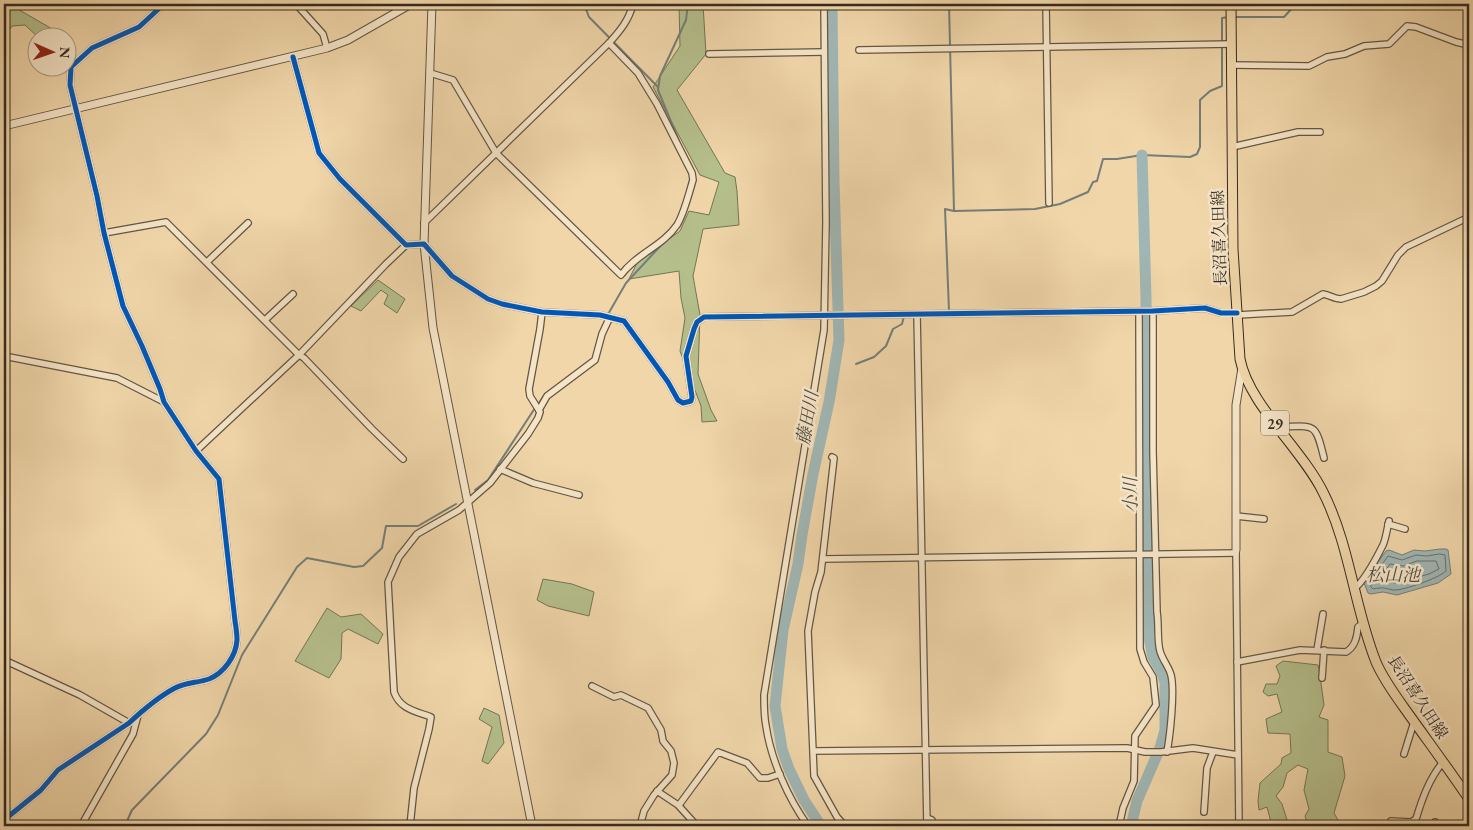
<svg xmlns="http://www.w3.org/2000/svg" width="1473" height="830" font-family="'EB Garamond','Noto Serif JP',serif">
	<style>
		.green { fill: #b5bf8c; stroke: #747556 }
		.water { fill: #a0b6b4; stroke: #757e79 }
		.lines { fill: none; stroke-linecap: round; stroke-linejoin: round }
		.shore { stroke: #6a706a; stroke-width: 1 }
		.stream { stroke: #757e79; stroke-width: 2 }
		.river { stroke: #a0b6b4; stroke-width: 11 }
		.minor-casing { stroke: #635643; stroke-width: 8 }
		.tertiary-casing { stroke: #635643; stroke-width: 9 }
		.primary-casing { stroke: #342b21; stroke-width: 11 }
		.trunk-casing { stroke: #342b21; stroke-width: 11 }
		.minor { stroke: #f5e4c7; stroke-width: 5.5 }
		.tertiary { stroke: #f5e4c7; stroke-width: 7 }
		.primary { stroke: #f0d6a9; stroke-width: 9 }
		.trunk { stroke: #f0d6a9; stroke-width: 9 }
		.cycleway-casing { stroke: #f5e4c7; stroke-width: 8 }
		.cycleway { stroke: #0057b8; stroke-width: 5 }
		.labels { text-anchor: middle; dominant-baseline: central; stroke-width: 5; stroke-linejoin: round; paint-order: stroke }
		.shield { fill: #f5e4c7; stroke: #6e6253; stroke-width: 1 }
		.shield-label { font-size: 15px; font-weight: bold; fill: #342b21 }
		.street-label { font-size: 16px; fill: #342b21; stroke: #f5e4c7 }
		.water-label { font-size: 18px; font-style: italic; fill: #4f4e46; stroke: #f5e4c7 }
	</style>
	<rect width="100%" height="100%" fill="#f0d6a9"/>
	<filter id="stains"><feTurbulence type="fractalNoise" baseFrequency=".004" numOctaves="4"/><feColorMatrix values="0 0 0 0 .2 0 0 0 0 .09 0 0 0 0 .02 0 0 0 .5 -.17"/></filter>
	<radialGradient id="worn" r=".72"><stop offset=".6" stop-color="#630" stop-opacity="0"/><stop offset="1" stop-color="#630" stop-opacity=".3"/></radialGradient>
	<!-- green -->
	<g class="green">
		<path d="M4 4H9L66 37H38L25 25 12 26 4 37Z"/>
		<path d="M679 4H703L706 54 677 90 725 173 735 177 737 191 739 225 703 229 693 276 700 315 698 374 711 410 717 421 702 422 701 406 680 351 685 318 681 298 679 271 629 279 638 261 680 231 689 211 709 215 719 182 700 175 653 87 680 46Z"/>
		<path d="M378 280 405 299 397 313 384 304 388 295 381 290 361 311 351 306Z"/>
		<path d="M543 579 572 584 594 592 589 616 548 606 537 600Z"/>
		<path d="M327 608 341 617 361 614 383 634 378 644 348 629 342 633 341 659 329 678 295 661Z"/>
		<path d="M1283 661 1318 665 1319 669 1324 705 1319 717 1328 720V752L1342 757 1345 776 1334 813 1340 824 1337 826H1300L1307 822 1305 816 1309 809 1304 790 1308 769 1298 765 1287 773 1283 787 1276 796 1282 804 1288 823 1285 826H1272L1267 807 1259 810 1258 801 1260 783 1281 764 1282 758 1291 753 1290 734 1268 733 1266 719 1282 712 1277 694 1268 696 1263 692 1266 684H1277L1280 676 1276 666Z"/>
		<path d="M484 708 499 715 504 743 488 764 482 761 492 727 479 719Z"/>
	</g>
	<!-- water -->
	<path class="water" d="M1440 549H1446L1448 550 1451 574 1438 583 1397 595 1383 592 1371 594 1368 593 1364 583 1365 580 1386 551 1389 550 1402 555 1414 550 1425 551Z"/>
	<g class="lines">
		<!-- shore -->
		<g class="shore">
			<path d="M1440 554 1445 555 1446 571C1439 578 1403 591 1393 590 1384 588 1383 587 1373 589L1371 587 1370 581 1388 556 1402 560 1416 555 1426 556Z"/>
			<path d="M1417 561H1436L1439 569 1429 574 1395 583 1380 579 1390 564 1403 566Z"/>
		</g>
		<!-- stream -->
		<g class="stream">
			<path d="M584 4 589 17 658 87"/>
			<path d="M949 4 954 211"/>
			<path d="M1234 17H1284L1294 6 1299 4"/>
			<path d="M679 141 658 90 660 76 686 20 688 4"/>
			<path d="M688 159 694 172"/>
			<path d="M949 311 945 209 954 211 1035 209 1060 204 1088 192 1093 182 1097 181 1103 159H1117L1142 155 1190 157 1197 154 1200 147V100L1210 91 1222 86V18L1229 17"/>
			<path d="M607 316 626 283 665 241"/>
			<path d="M856 364 874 357 886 346 893 329 902 324 904 316"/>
			<path d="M538 404 544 396"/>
			<path d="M475 490 488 480 535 408"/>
			<path d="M126 826 127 821 132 810 206 734 218 715 242 655 297 567 307 558 354 567 363 566 382 548 386 526H418L456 504"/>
		</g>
		<!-- river -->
		<g class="river">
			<path d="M821 826 804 800 789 769 782 749 775 706 783 630 798 564 802 535 813 474 829 402 839 340 834 182 832 4"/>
			<path d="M1131 826 1137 801 1160 748 1165 730V683L1162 673 1153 657 1149 638 1146 298 1142 155"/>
		</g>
		<defs>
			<g id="minor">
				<path d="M296 4 323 34 327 48"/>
				<path d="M1046 4 1049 203"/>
				<path d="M859 50 1232 44"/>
				<path d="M709 54 824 52"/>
				<path d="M293 57 319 153 340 179 406 245 424 244 452 276 488 299 502 304 542 312 600 315 624 321 668 382 678 400 683 403 691 401 692 397 686 356 694 329 697 322 704 317 1153 311 1205 308 1221 313H1237"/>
				<path d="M1232 65 1309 66 1327 57 1345 54 1364 46 1389 44 1407 26 1416 27 1456 42 1469 45"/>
				<path d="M430 73 453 80 496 153 621 275C636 254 663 246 677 225 684 214 689 193 693 180L692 173 657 104 638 73 609 43"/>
				<path d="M1232 147 1298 132H1320"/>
				<path d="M424 223 609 43C620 31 629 20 633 4"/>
				<path d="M104 233 166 222 299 355 304 358 372 429 403 459"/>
				<path d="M207 262 248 223"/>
				<path d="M1153 311V451L1157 612C1159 624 1157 641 1160 651 1162 659 1169 667 1171 675 1175 691 1170 736 1167 752"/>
				<path d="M917 314 927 826"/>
				<path d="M1238 315 1292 312 1323 294C1330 295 1334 299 1341 299L1364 292 1376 286 1382 281 1398 255 1406 247 1469 217"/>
				<path d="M265 320 293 294"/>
				<path d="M4 356 117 378 164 402"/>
				<path d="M539 410 547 396 595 360 602 334 609 319"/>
				<path d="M1278 427C1315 426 1315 421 1324 458"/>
				<path d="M196 451 299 355 386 264 406 245"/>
				<path d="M832 457 834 458 821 572 815 592 808 631 814 776 837 817 845 826"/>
				<path d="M500 469 533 483 579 495"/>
				<path d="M1236 516 1264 519"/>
				<path d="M1388 524 1405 529"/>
				<path d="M1236 551 1239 826"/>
				<path d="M823 559 1236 553"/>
				<path d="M1354 589C1364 581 1377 557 1383 545 1386 538 1387 529 1389 521"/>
				<path d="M1317 650 1323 614"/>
				<path d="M4 660 80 695 129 723"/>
				<path d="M1237 662 1300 650 1346 652C1355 647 1357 637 1358 627L1363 623"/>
				<path d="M1322 678 1324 650"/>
				<path d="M592 686 614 697 621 695 648 708 661 730 663 741 671 751 674 763 672 775 654 795 644 811 640 826"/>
				<path d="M814 751 1127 748 1145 752H1161L1193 748 1238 755"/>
				<path d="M1404 754 1414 722"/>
				<path d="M657 791 678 805 697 826"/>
				<path d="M679 805 718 752 747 763 760 778H768L780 774"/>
				<path d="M1204 812 1207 768 1213 752"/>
				<path d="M927 818 932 820V826"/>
				<path d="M4 820 41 790 58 770 129 723C143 710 158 697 175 688 186 682 198 683 209 679 224 673 236 656 237 640 237 634 236 627 235 621L219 479 196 451 164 402 160 389 142 346 123 306 104 233 97 196 70 85 71 67 92 48 139 27 164 4"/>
				<path d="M1391 821 1411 822 1416 819C1422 799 1429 779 1443 762"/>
				<path d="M81 826 133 734 138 715"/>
				<path d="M410 826 414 788 429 729 431 717C415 711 400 709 394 692L388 582 399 557 417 534 459 510 490 483 528 434 538 418 540 412 530 396 529 389 540 329 542 312"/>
				<path d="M808 826C788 798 771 760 766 726 764 716 764 705 764 695L824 330 826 223 824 4"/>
				<path d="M1119 826 1123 808 1134 781 1135 736 1156 705 1153 677 1144 662 1140 649 1139 311"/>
				<path d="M1434 826 1435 822"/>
			</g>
			<g id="tertiary">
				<path d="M432 4 424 244 433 328 532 826"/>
				<path d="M4 126 327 48 348 40 411 4"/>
				<path d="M1236 550V405L1242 368"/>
			</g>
			<path id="primary" d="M1231 4 1233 249 1240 359C1249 405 1302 449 1323 492 1350 545 1354 607 1376 662 1384 681 1398 699 1410 716 1430 744 1450 771 1469 799"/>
			<path id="trunk" d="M1463 826 1469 822"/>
		</defs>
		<!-- minor casing -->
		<use href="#minor" class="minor-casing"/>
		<!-- tertiary casing -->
		<use href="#tertiary" class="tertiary-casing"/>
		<!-- primary casing -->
		<use href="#primary" class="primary-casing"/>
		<!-- trunk casing -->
		<use href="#trunk" class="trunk-casing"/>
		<!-- minor -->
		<use href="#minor" class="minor"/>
		<!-- tertiary -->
		<use href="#tertiary" class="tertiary"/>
		<!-- primary -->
		<use href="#primary" class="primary"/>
		<!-- trunk -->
		<use href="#trunk" class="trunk"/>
		<defs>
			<g id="cycleway">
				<path d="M293 57 319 153 340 179 406 245 424 244 452 276 488 299 502 304 542 312 600 315 624 321 668 382 678 400 683 403 691 401 692 397 686 356 694 329 697 322 704 317 1153 311 1205 308 1221 313H1237"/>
				<path d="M4 820 41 790 58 770 129 723C143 710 158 697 175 688 186 682 198 683 209 679 224 673 236 656 237 640 237 634 236 627 235 621L219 479 196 451 164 402 160 389 142 346 123 306 104 233 97 196 70 85 71 67 92 48 139 27 164 4"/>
			</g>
		</defs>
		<!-- cycleway casing -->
		<use href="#cycleway" class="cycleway-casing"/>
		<!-- cycleway -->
		<use href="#cycleway" class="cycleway"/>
	</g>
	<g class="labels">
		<!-- shield labels -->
		<rect class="shield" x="1261" y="410.5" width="28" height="25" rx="4"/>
		<g class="shield-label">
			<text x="1275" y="423">29</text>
		</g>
		<!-- street labels -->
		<g class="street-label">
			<text transform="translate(1219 238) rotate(-92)">長沼喜久田線</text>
			<text transform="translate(1418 697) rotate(57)">長沼喜久田線</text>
		</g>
		<!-- water labels -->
		<g class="water-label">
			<text transform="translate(807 418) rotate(-80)">藤田川</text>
			<text transform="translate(1130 495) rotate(-91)">小川</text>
			<text x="1393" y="574">松山池</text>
		</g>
	</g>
	<!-- margin -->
	<rect width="1473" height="830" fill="none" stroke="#f0d6a9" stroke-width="20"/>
	<rect x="5" y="5" width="1463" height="820" fill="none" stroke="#342b21" stroke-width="2.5"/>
	<rect x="10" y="10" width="1453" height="810" fill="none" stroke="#342b21"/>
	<!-- north arrow -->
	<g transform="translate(52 52) rotate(92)"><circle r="24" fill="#f5e4c7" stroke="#a89a85"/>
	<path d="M0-4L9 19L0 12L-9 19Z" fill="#8f2418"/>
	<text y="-8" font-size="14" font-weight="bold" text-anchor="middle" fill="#342b21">N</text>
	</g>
	<rect width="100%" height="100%" filter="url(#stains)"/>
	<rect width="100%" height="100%" fill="url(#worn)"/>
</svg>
